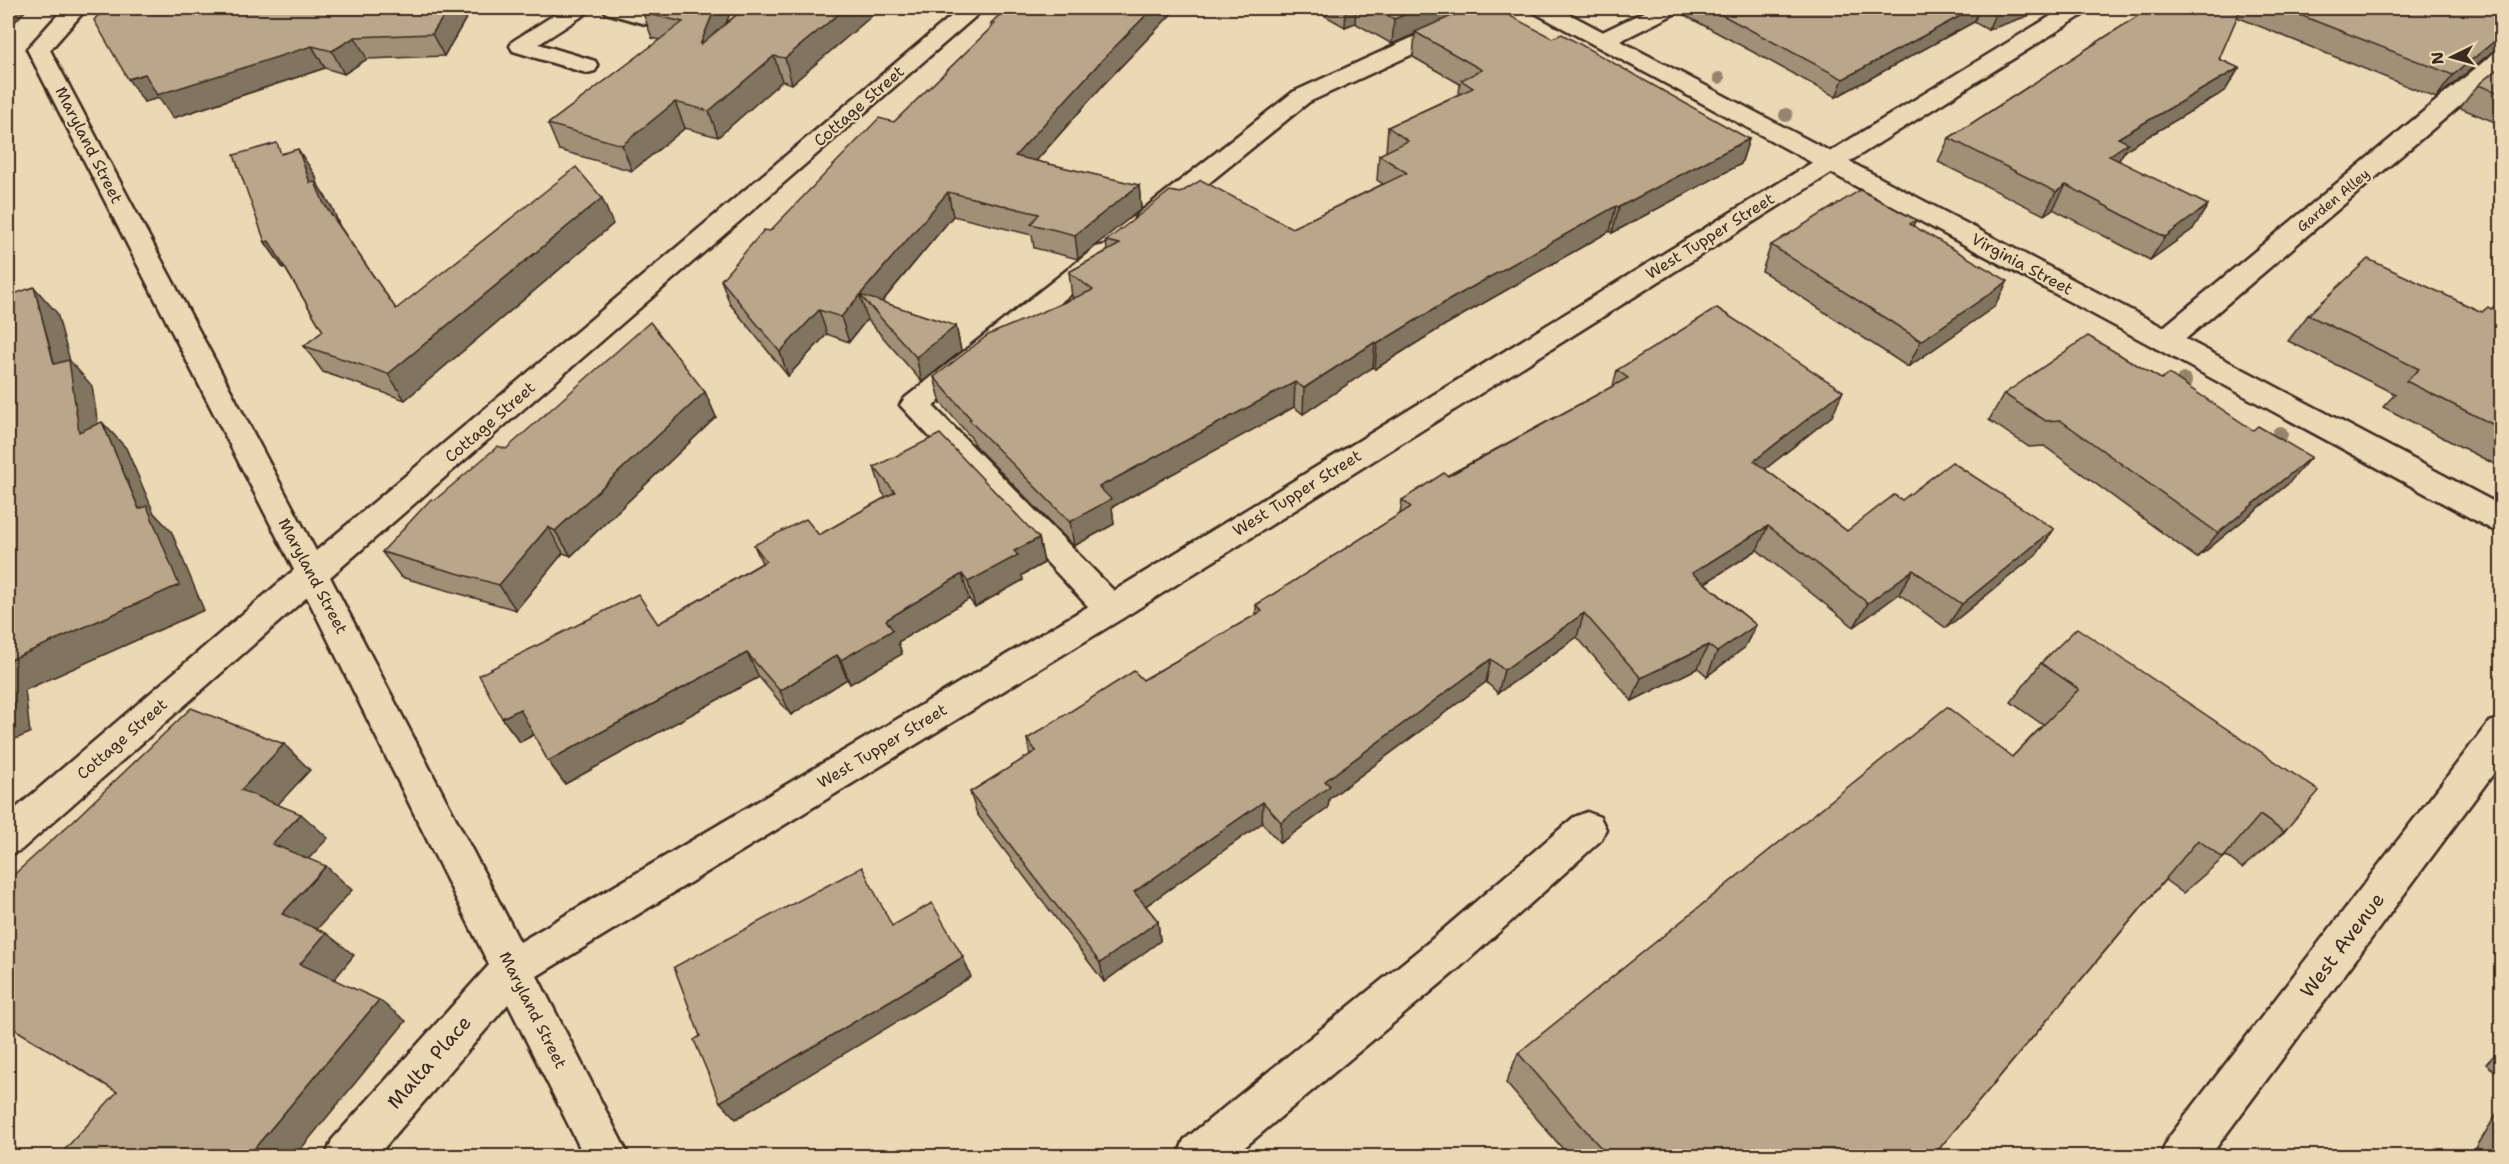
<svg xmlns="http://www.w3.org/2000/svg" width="2509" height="1164" font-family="'Shantell Sans',sans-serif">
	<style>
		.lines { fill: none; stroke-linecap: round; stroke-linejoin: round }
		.lane-casing { stroke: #3b2a1e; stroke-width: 5 }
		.street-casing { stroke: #3b2a1e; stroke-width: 5 }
		.secondary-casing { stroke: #3b2a1e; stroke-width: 5 }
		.lane { fill: #ebd8b5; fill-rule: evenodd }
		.street { fill: #ebd8b5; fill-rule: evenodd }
		.secondary { fill: #ebd8b5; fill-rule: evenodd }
		.tree { fill: #96846c }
		.wall { fill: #a09078; stroke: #3b2a1e; stroke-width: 1.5 }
		.shaded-wall { fill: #827561; stroke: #3b2a1e; stroke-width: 1.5 }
		.building { fill: #baa78b; stroke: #3b2a1e; stroke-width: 1.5 }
		.labels { text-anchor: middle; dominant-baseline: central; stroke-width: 4.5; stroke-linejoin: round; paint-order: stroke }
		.far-street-label { font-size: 14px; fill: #3b2a1e; stroke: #ebd8b5 }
		.street-label { font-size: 16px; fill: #3b2a1e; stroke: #ebd8b5 }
		.near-street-label { font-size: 20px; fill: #3b2a1e; stroke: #ebd8b5 }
	</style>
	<rect width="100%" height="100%" fill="#ebd8b5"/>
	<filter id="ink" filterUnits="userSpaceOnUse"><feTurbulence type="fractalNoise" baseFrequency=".0167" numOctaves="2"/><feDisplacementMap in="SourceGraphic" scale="12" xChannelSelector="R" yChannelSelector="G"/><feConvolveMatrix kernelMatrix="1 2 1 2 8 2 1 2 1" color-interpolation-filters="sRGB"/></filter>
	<g filter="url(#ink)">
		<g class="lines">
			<defs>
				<g id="lane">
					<path d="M565 8H590L587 13 539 44 595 61 598 66 595 71 587 73 579 71 513 51 510 46 513 41Z"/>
					<path d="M603 8H636L671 17 674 22 671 27 663 29 606 13Z"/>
					<path d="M1477 8H1505L1502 13 1309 102 1157 225 1148 227 1139 225 1135 219 1139 213 1293 92Z"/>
					<path d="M2502 51V70L2175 348 2165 350 2155 348 2151 341 2155 334 2494 53Z"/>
					<path d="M1105 245 1114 247 1118 253 1114 259 933 406 1123 600 1128 609 1123 618 1111 622 1099 618 900 405 905 398 1096 247Z"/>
					<path d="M1587 812 1600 817 1606 829 1600 841 1458 969 1234 1156H1178L1184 1140 1430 941 1574 817Z"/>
				</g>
				<g id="street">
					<path d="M64 8H87L50 50 316 551 961 8H985L330 577 520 942 1099 600 2064 8H2089L2086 13 1123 618 537 976 629 1156H584L508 1004 377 1156H326L332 1140 489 965 307 597 21 850 8 855V815L294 570 27 49Z"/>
					<path d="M1652 8H1679L1676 13 1612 45 1604 47 1596 45 1593 40 1596 35Z"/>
					<path d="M2502 718V762L2210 1156H2161L2167 1140 2489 722Z"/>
				</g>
				<path id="secondary" d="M1532 8H1558L2502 506V533L2491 529 1535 13Z"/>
			</defs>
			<!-- lane casing -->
			<use href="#lane" class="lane-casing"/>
			<!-- street casing -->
			<use href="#street" class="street-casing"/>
			<!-- secondary casing -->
			<use href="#secondary" class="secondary-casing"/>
			<!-- lane -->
			<use href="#lane" class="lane"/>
			<!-- street -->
			<use href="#street" class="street"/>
			<!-- secondary -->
			<use href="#secondary" class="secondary"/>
		</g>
		<!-- trees -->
		<g class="tree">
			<circle cx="1719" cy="78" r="6"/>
			<circle cx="1786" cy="115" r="7"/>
			<circle cx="2184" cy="381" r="8"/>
			<circle cx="2280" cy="434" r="8"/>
		</g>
		<!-- wall -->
		<g class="wall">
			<path d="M104 8H472L444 56 367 59 344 74 325 68 173 118 159 98 144 102Z"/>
			<path d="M650 8H732L726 23 745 8H881L792 84 782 81 718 137 685 128 632 171 559 150 548 124 660 40 652 38 643 13Z"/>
			<path d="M1007 8H1177L1104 84 1036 161 1139 185 1141 209 1078 259 1034 248 1032 235 953 216 882 302 956 326 961 351 922 382 867 319 849 342 827 334 788 376 730 304 721 280 770 231 894 122 991 28V23Z"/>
			<path d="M1311 8H1460L1459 12 1552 38 1749 139 1741 164 1612 233 1610 231 1445 325 1375 369 1373 367 1303 414 1294 407 1112 507 1114 524 1074 546 974 445 973 440 941 403 934 377 1074 298 1072 297 1069 272 1107 251 1106 241 1292 228 1383 184 1377 180 1379 155 1386 152 1388 127 1459 94 1460 84 1413 57 1415 34 1392 44 1355 23 1345 27Z"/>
			<path d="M1680 8H2050L1988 30 1974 22 1836 97 1679 12Z"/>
			<path d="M2150 8H2502V50L2493 51 2436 98 2237 17 2219 59 2239 68 2225 91 2125 150 2119 160 2193 229 2150 260 2053 209 2044 215 1938 162 1949 138Z"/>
			<path d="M2502 65V125L2460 108 2478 85Z"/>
			<path d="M284 153 315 175 319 187 332 207 339 225 396 309 613 224 405 400 323 372 304 346 323 331 285 268H283L265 242Z"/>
			<path d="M1916 220 1913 226 1994 307 1908 367 1762 271 1771 245Z"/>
			<path d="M2502 300V468L2383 407 2395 394 2288 341 2308 315 2482 312 2491 309Z"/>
			<path d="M1617 370 1832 416 1765 469 1847 531 1902 500 2054 529 2037 554 1946 628 1899 594 1854 627 1757 550 1705 583 1756 625 1744 648 1707 676 1698 668 1632 701 1577 637 1498 693 1486 682 1329 799 1328 808 1280 843 1262 823 1146 906 1158 921 1160 941 1104 982 977 814 970 792 1030 755 1027 739 1143 680 1256 615V605L1400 514 1402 500 1613 386Z"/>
			<path d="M705 392 716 417 571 556 563 553 516 610 401 577 382 552 435 500 506 449Z"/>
			<path d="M2004 394 2289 483 2197 558 2044 446 2029 447 1989 420Z"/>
			<path d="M874 467 1039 538 1044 563 1022 575 1023 580 975 607 969 599 898 642 902 654 850 684 847 679 791 715 759 677 565 784 548 761 534 735 520 742 502 718 658 624 762 563 754 545 819 535 886 497 882 492Z"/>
			<path d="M2041 663 2284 832 2242 868 2226 856 2183 893 2165 880 1933 1156H1569L1506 1083 1518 1053 2012 757 2043 725 2011 702Z"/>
			<path d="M2502 1047V1077L2486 1064Z"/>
			<path d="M2502 1105V1156H2487L2476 1148Z"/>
		</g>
		<!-- shaded-wall -->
		<g class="shaded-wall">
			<path d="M8 8H28L8 29Z"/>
			<path d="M449 8H472L444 56 432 34Z"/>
			<path d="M715 8H732L708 70 700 45Z"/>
			<path d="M846 8H881L792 84 785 58Z"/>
			<path d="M1153 8H1177L1104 84 1019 180 1015 156 1102 60Z"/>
			<path d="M1346 8H1356L1355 23 1345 27Z"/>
			<path d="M1421 8H1460L1459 14 1415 32V34L1392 44 1394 19Z"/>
			<path d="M1975 8H1980L1974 22 1836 97 1843 79Z"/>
			<path d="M2009 8H2050L1988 30 1996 12Z"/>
			<path d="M2502 35V50L2493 51 2436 98 2453 75Z"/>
			<path d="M355 37 367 59 344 74 332 51Z"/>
			<path d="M312 46 325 68 173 118 159 98 144 102 128 79 145 74Z"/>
			<path d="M774 56 782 81 718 137 709 111Z"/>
			<path d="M2239 68 2225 91 2125 150 2115 166 2096 179 2118 138Z"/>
			<path d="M675 102 685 128 632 171 622 145Z"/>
			<path d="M1749 139 1741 164 1612 233 1619 207Z"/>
			<path d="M298 149 315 175 319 187 332 207 341 230 310 183Z"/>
			<path d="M1139 185 1141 209 1078 259 1075 235Z"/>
			<path d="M2066 185 2053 209 2044 215 2056 192Z"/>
			<path d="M948 192 953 216 874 311 860 295Z"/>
			<path d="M602 198 613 224 405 400 388 374Z"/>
			<path d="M2208 205 2193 229 2150 260 2165 237Z"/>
			<path d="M1616 206 1610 231 1445 325 1375 369 1377 344 1449 300Z"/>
			<path d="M269 241 287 267 283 268 265 242Z"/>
			<path d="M2008 281 1994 307 1908 367 1921 341Z"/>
			<path d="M34 287 57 313 70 361 92 386 103 457 79 432 54 364Z"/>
			<path d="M860 295 867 319 849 342 841 317Z"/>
			<path d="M819 310 827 334 788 376 780 352Z"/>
			<path d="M956 326 961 351 922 382 916 357Z"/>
			<path d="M1375 342 1373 367 1303 414 1304 388Z"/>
			<path d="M1295 382 1294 407 1112 507 1114 524 1074 546 1070 522 1099 487Z"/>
			<path d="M1843 391 1832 416 1744 486 1754 461Z"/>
			<path d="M705 392 716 417 571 556 555 531Z"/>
			<path d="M102 422 126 448 154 513 171 531 204 610 25 690 30 733 8 742V661L139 509Z"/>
			<path d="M2311 457 2289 483 2197 558 2218 533Z"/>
			<path d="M1768 526 1757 550 1683 597 1692 573Z"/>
			<path d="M548 527 563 553 516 610 499 585Z"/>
			<path d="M2054 529 2037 554 1946 628 1962 604Z"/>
			<path d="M1039 538 1044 563 1022 575 1023 580 975 607 968 582 1014 551Z"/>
			<path d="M1913 570 1899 594 1854 627 1868 603Z"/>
			<path d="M962 574 969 599 898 642 902 654 850 684 841 660 886 620Z"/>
			<path d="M1584 613 1577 637 1498 693 1504 670Z"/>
			<path d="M1756 625 1744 648 1707 676 1717 652Z"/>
			<path d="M1708 645 1698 668 1632 701 1641 678Z"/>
			<path d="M747 653 759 677 565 784 548 761Z"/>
			<path d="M837 655 847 679 791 715 780 691Z"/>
			<path d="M1491 659 1486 682 1329 799 1328 808 1280 843 1281 822 1325 781Z"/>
			<path d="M520 709 538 732 520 742 502 718Z"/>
			<path d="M284 744 310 770 269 814 241 790Z"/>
			<path d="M1263 802 1262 823 1137 912 1134 892Z"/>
			<path d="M301 814 328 838 300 868 272 844Z"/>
			<path d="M326 866 352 890 310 937 282 914Z"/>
			<path d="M1158 921 1160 941 1104 982 1100 963Z"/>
			<path d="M326 933 354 955 329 986 300 964Z"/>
			<path d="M963 957 971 977 736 1119 720 1102Z"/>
			<path d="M379 1000 406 1021 295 1156H248Z"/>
		</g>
		<!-- building -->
		<g class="building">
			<path d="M104 8H449L432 34 355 37 332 51 312 46 157 95 145 74 128 79 94 20Z"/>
			<path d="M650 8H715L700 45 745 8H846L785 58 774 56 709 111 675 102 622 145 548 124 683 22 643 13Z"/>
			<path d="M1007 8H1153L1102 60 1015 156 1139 185 1075 235 1031 224 1039 214 948 192 860 295 956 326 916 357 860 295 841 317 819 310 780 352 721 280 764 230 770 231 879 118 894 122 995 24 991 23Z"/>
			<path d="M1374 8H1421L1394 19Z"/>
			<path d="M1470 8H1495L1552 38 1562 34 1749 139 1619 207 1616 206 1449 300 1377 344 1375 342 1304 388 1295 382 1099 487 1111 499 1070 522 969 420 971 419 934 377 988 335 1093 290 1069 272 1120 244 1106 241 1170 191 1180 193 1201 180 1292 228 1407 173 1379 155 1408 141 1388 127 1473 88 1461 80 1482 70 1415 32Z"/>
			<path d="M1709 8H1975L1843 79Z"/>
			<path d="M1988 8H2009L1996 12Z"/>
			<path d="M2150 8H2241L2219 59 2239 68 2118 138 2128 143 2109 156 2208 205 2165 237 2066 185 2056 192 1949 138Z"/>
			<path d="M2282 8H2502V35L2453 75Z"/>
			<path d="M2502 65V94L2478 85Z"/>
			<path d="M277 143 281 154 298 149 310 183 315 182 324 204 396 309 576 167 602 198 388 374 304 346 323 331 269 241 265 242 234 155Z"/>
			<path d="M1860 190 1916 220 1910 224 2008 281 1921 341 1771 245Z"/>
			<path d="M2368 259 2482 312 2488 307 2491 309 2502 300V429L2406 381 2419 369 2308 315Z"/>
			<path d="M34 287 54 364 69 360 79 432 102 422 139 509 147 506 179 585 8 661V296Z"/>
			<path d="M1717 308 1843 391 1754 461 1847 531 1894 495 1902 500 1952 462 2054 529 1962 604 1913 570 1868 603 1768 526 1692 573 1756 625 1717 652 1708 645 1641 678 1584 613 1504 670 1491 659 1325 781 1330 786 1281 822 1263 802 1134 892 1158 921 1100 963 970 792 1036 751 1027 739 1134 671 1143 680 1262 611 1256 605 1411 507 1402 500 1444 473 1448 476 1628 378 1617 370Z"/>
			<path d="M650 322 705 392 555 531 548 527 499 585 382 552 431 499 435 500 498 446 506 449Z"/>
			<path d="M2088 336 2161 379 2169 374 2253 430 2258 426 2311 457 2218 533 2060 420 2046 421 2004 394Z"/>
			<path d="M940 434 1039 538 1014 551 1018 555 968 582 962 574 886 620 893 630 841 660 837 655 780 691 747 653 548 761 520 709 502 718 479 675 638 594 658 624 766 561 754 545 806 519 819 535 895 492 874 467Z"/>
			<path d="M2077 628 2319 791 2284 832 2260 815 2223 858 2198 840 1933 1156H1608L1518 1053 1947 707 2012 757 2079 689 2041 663Z"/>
			<path d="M191 708 284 744 241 790 301 814 272 844 326 866 282 914 326 933 300 964 379 1000 248 1156H59L117 1092 8 1025V880L72 822Z"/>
			<path d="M862 867 892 926 932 903 963 957 720 1102 694 1040 700 1036 674 967Z"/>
		</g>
	</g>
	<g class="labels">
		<!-- far-street labels -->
		<g class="far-street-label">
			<text transform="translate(2333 200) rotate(-40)">Garden Alley</text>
		</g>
		<!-- street labels -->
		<g class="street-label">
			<text transform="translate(859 106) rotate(-41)">Cottage Street</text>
			<text transform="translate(89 145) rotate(63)">Maryland Street</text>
			<text transform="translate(1710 236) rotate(-32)">West Tupper Street</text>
			<text transform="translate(2022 264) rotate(28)">Virginia Street</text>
			<text transform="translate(490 422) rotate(-41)">Cottage Street</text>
			<text transform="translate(1297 493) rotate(-32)">West Tupper Street</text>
			<text transform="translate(313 576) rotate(62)">Maryland Street</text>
			<text transform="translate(122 739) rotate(-41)">Cottage Street</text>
			<text transform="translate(882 746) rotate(-31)">West Tupper Street</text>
			<text transform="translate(533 1010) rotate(63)">Maryland Street</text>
		</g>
		<!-- near-street labels -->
		<g class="near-street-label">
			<text transform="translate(2342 945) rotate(-53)">West Avenue</text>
			<text transform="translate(429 1062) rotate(-49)">Malta Place</text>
		</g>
	</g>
	<!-- margin -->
	<rect width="2509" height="1164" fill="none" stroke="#ebd8b5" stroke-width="30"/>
	<rect x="15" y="15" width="2479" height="1134" fill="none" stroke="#3b2a1e" stroke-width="2" filter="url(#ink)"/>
	<!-- north arrow -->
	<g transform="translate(2452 57) rotate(265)" stroke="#ebd8b5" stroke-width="4.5" paint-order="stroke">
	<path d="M0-4.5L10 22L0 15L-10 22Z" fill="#3b2a1e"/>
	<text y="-9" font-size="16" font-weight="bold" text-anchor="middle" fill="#3b2a1e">N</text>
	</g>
</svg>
